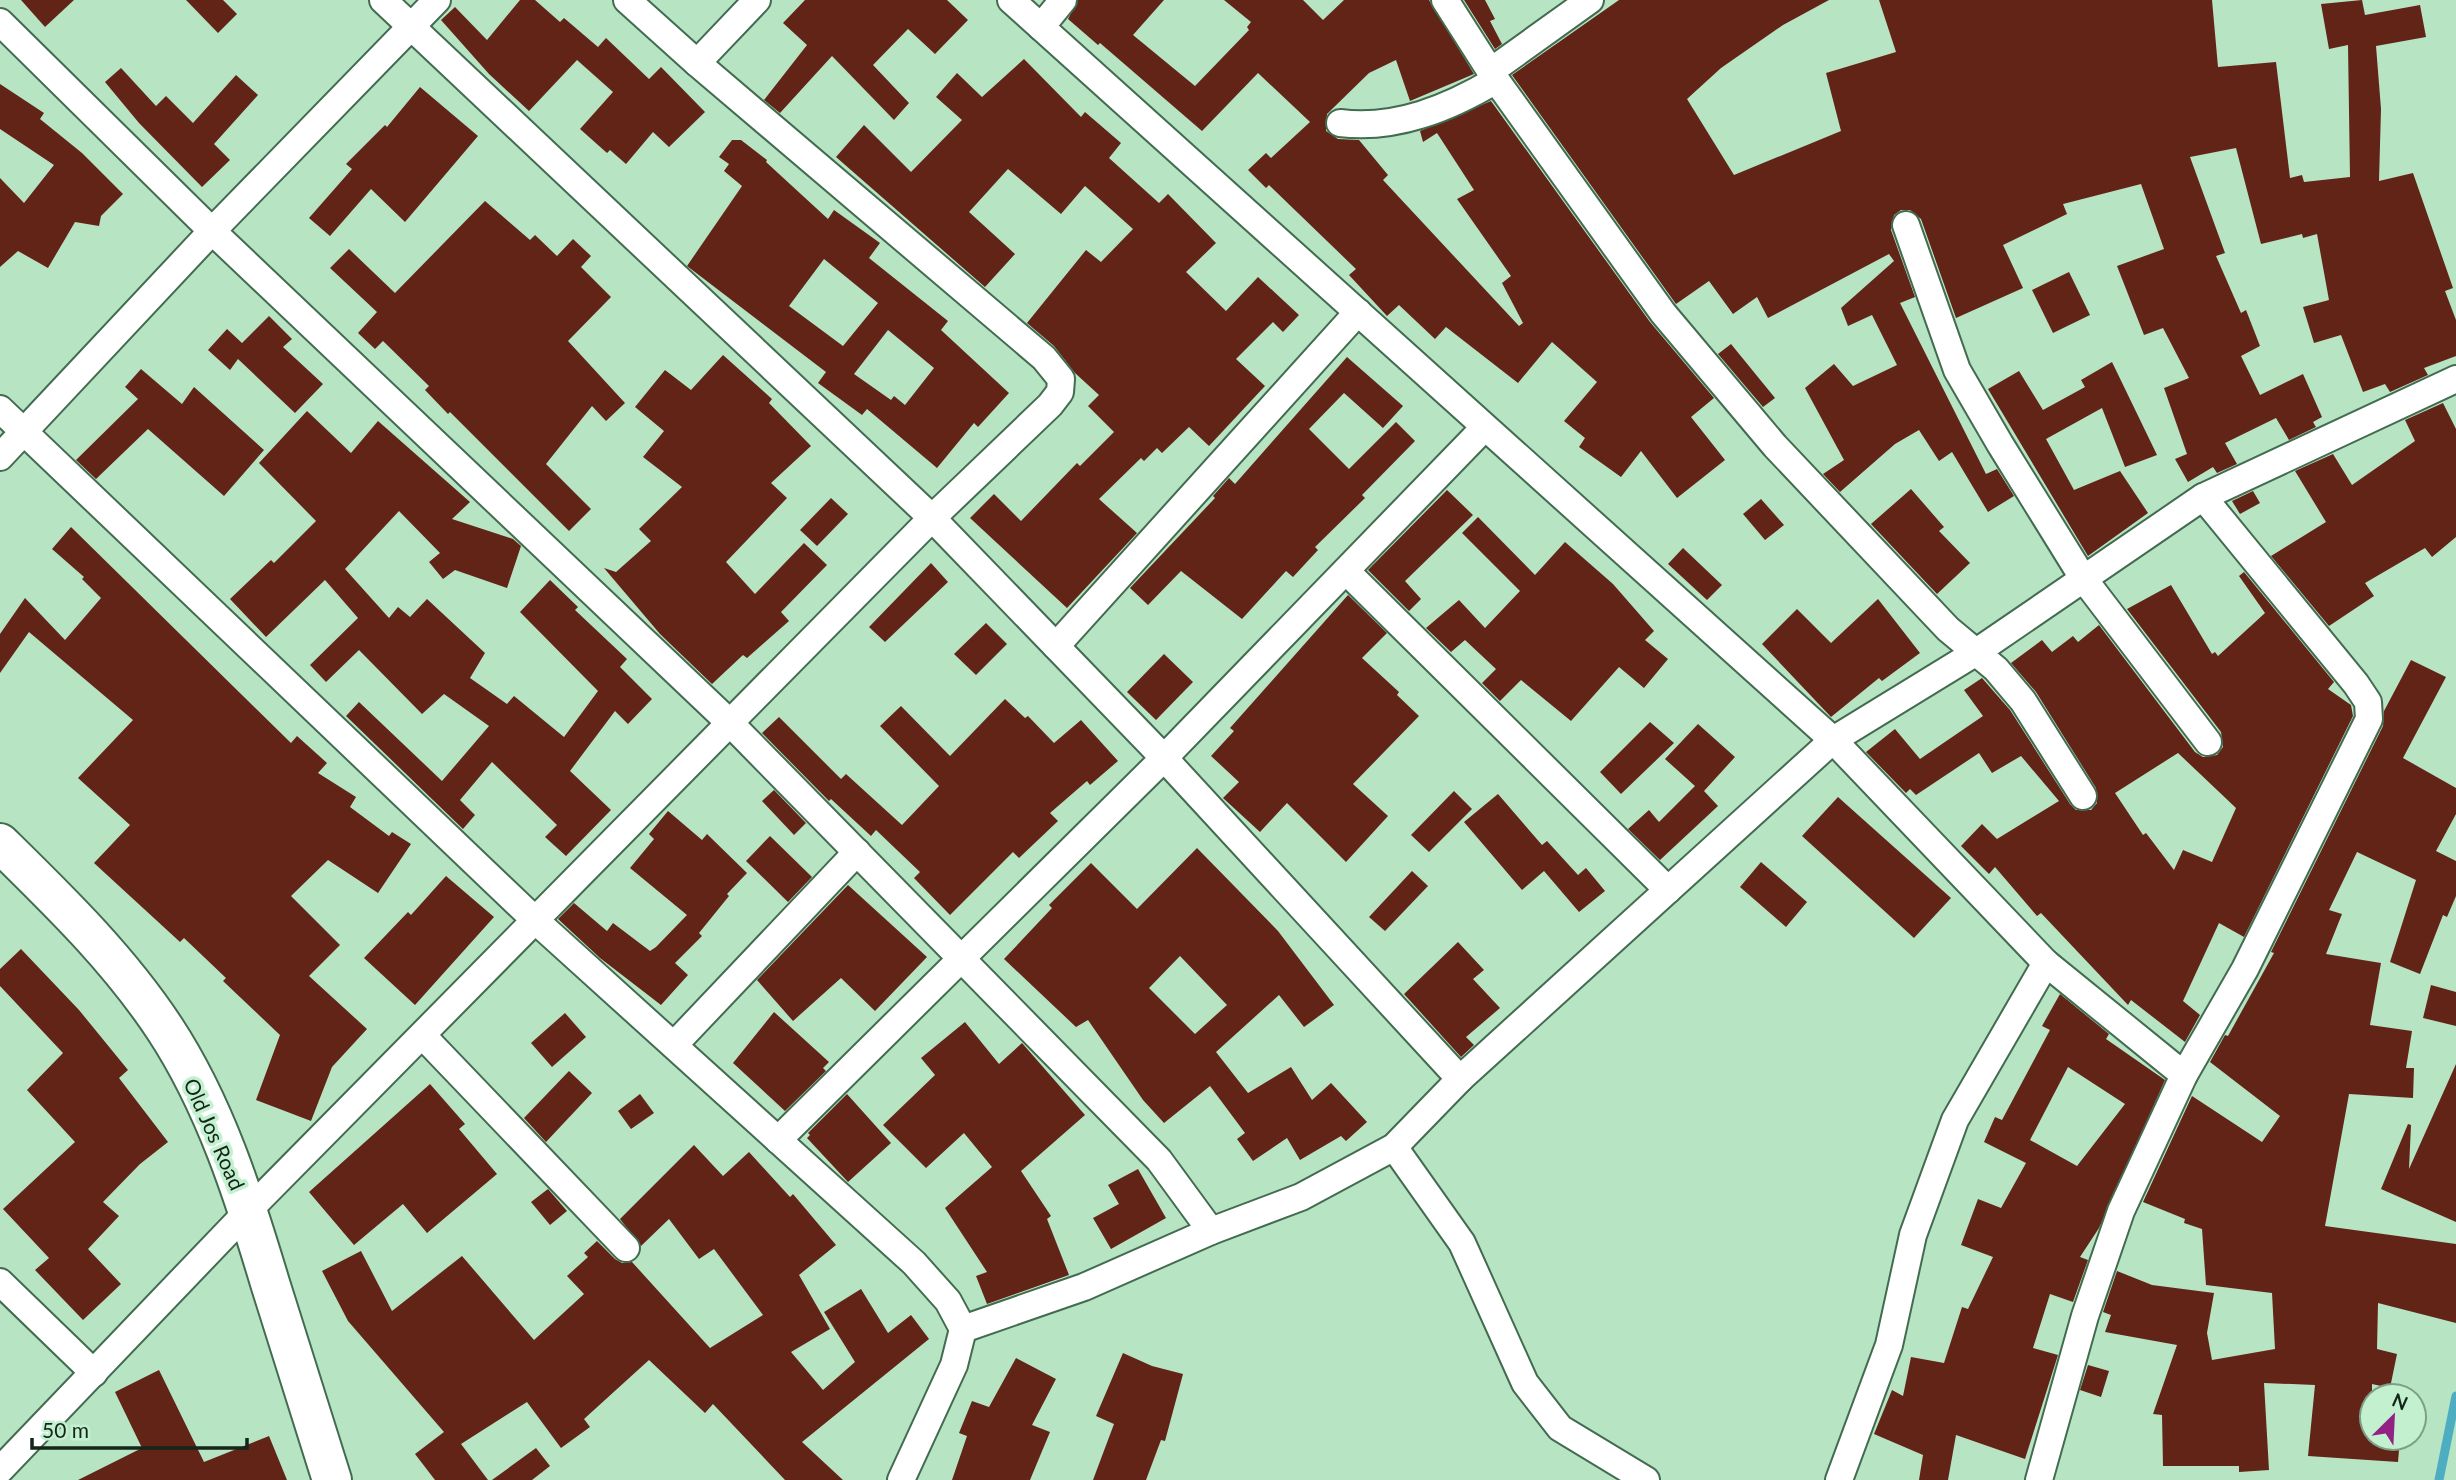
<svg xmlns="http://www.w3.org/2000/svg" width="2456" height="1480" font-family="Lato,sans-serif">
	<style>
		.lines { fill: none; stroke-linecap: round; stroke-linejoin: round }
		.stream { stroke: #4eaec1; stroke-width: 9 }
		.building { fill: #622417; fill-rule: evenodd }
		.minor-casing { stroke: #426b4f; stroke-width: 30 }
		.secondary-casing { stroke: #426b4f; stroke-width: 42 }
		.minor { stroke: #fff; stroke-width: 26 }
		.secondary { stroke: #fff; stroke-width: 38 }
		.labels { text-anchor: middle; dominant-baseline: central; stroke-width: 7; stroke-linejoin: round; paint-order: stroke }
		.street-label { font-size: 21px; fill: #142519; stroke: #c3f1d0 }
	</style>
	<rect width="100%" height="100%" fill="#b7e4c3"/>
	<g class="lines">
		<!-- stream -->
		<path class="stream" d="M2439 1480 2456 1396"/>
	</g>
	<!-- building -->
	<g class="building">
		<path d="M21 0H74L45 27Z"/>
		<path d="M186 0H223L237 14 218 33Z"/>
		<path d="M520 0H535L560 22 564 18 598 47 606 38 649 79 661 67 705 112 669 147 653 132 626 164 610 150 607 153 580 129 613 92 577 60 529 111 489 74 441 20 455 7 487 40Z"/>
		<path d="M805 0H947L968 20 935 54 908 29 873 65 909 103 894 120 832 56 780 113 764 100 807 45 783 23Z"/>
		<path d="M1078 0H1164L1133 35 1195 86 1249 30 1247 27 1251 22 1224 0H1303L1323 20 1344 0H1429L1474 74 1410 101 1396 60 1369 73 1327 114 1326 131 1338 139 1359 140 1388 175 1383 180 1519 326 1523 323 1502 283 1511 276 1457 199 1474 190 1437 133 1423 142 1420 131 1491 101 1650 322 1714 398 1691 417 1725 460 1677 498 1641 451 1621 477 1579 447 1585 438 1564 421 1597 382 1552 342 1518 383 1446 327 1435 339 1399 305 1387 316 1349 275 1356 269 1269 185 1266 188 1248 170 1266 153 1271 158 1310 122 1258 73 1202 131 1100 43 1098 45 1068 19Z"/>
		<path d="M1464 0H1485L1495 19 1490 21 1502 44 1495 49Z"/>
		<path d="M1619 0H1829L1783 25 1721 68 1687 99 1734 175 1841 131 1826 73 1896 52 1879 0H2212L2218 67 2276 62 2290 178 2302 175 2304 182 2350 177 2348 45 2329 49 2321 4 2362 0 2365 15 2420 5 2426 37 2376 46 2381 109 2379 181 2413 173 2453 288 2445 291 2456 320V356L2424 368 2428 375 2390 392 2385 384 2363 392 2341 335 2314 343 2303 307 2329 300 2317 234 2303 238 2302 234 2261 244 2236 148 2190 157 2225 253 2216 256 2241 313 2246 310 2260 346 2241 356 2260 395 2303 374 2322 417 2313 422 2316 427 2289 440 2276 418 2225 443 2237 464 2217 473 2213 467 2188 482 2175 459 2187 454 2164 388 2189 378 2163 328 2144 335 2117 266 2164 249 2141 184 2063 204 2067 214 2003 245 2023 288 1956 318 1921 219 1910 210H1901L1894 215 1891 230 1915 297 1900 303 1986 474 1997 469 2014 496 1988 512 1952 452 1939 461 1919 430 1895 444 1840 492 1823 474 1844 460 1805 388 1834 364 1853 386 1897 365 1872 315 1848 326 1841 308 1894 261 1889 254 1768 318 1757 297 1733 314 1709 281 1676 304 1512 75Z"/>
		<path d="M1024 59 1081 117 1085 112 1121 143 1109 158 1159 203 1168 194 1216 243 1186 272 1226 311 1258 277 1299 315 1283 332 1273 322 1236 359 1265 386 1209 446 1189 427 1162 453 1157 448 1144 461 1141 458 1099 499 1137 533 1067 608 970 518 994 494 1021 521 1077 463 1080 466 1114 432 1088 406 1099 395 1075 373 1054 346 1027 323 1086 250 1101 262 1133 229 1085 186 1061 214 1008 169 969 212 1015 254 985 287 836 157 864 125 911 172 962 120 936 97 957 73 982 97Z"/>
		<path d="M121 68 156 106 166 96 193 123 236 75 258 95 214 144 230 160 202 187 139 123 105 82Z"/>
		<path d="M0 84 44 113 40 119 82 153 123 194 101 216 99 226 75 222 48 268 18 251 0 267V178L24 203 54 165 0 129Z"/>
		<path d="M420 87 478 136 405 222 371 189 330 236 309 218 352 169 346 164 385 125 387 127Z"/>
		<path d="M732 140H741L767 160 766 162 828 219 834 210 880 243 869 258 948 321 941 330 1009 393 978 427 974 423 937 468 867 409 862 415 818 383 826 372 687 266 742 186 724 171 729 164 719 157ZM824 259 878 303 843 346 789 306ZM888 330 934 368 905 405 894 396 891 400 854 374Z"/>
		<path d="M485 201 530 240 535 235 557 256 573 239 591 256 581 267 611 297 568 341 625 403 606 421 592 406 546 464 591 509 569 531 450 412 448 414 425 390 429 386 383 341 375 349 358 333 377 312 330 268 349 249 395 293Z"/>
		<path d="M2069 272 2090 315 2053 333 2032 290Z"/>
		<path d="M269 316 292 339 283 347 323 384 295 413 238 359 230 370 208 350 227 329 242 343Z"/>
		<path d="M1731 344 1775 398 1763 407 1718 354Z"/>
		<path d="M723 355 772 399 769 403 811 446 771 483 787 498 726 562 755 594 804 543 827 565 781 612 789 621 747 658 743 655 712 684 660 634 604 568 616 572 651 541 639 529 682 487 643 457 664 431 635 407 665 370 691 390Z"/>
		<path d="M1347 357 1403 406 1383 428 1344 393 1309 429 1300 420 1349 469 1396 422 1415 441 1362 495 1365 498 1315 547 1318 550 1293 577 1286 571 1242 619 1181 571 1148 605 1130 588 1215 498 1213 496 1229 478 1235 484Z"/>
		<path d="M2112 362 2157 455 2125 467 2102 408 2046 439 2074 490 2120 471 2148 513 2088 556 1988 389 2019 371 2043 410 2085 387 2081 380Z"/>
		<path d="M141 369 182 404 194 387 264 450 224 496 148 429 96 479 76 460 138 399 125 387Z"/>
		<path d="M2443 403 2456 429V537L2432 557 2425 548 2365 583 2374 596 2329 626 2271 556 2326 522 2295 471 2333 454 2352 485 2415 441 2405 420Z"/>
		<path d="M307 411 351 453 378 421 470 502 452 519 513 539 521 546 507 588 455 570 443 579 429 562 440 553 399 511 345 569 389 618 398 607 410 617 427 599 485 653 470 678 507 704 514 696 564 737 598 691 520 612 550 580 578 607 575 610 627 659 620 667 652 699 628 724 615 711 570 771 611 810 566 856 545 837 557 825 492 762 460 800 475 815 463 829 346 716 359 702 442 781 489 726 444 694 422 714 359 650 326 682 310 665 358 618 325 580 266 637 230 599 271 560 274 563 316 521 259 463Z"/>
		<path d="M1911 489 1944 527 1939 531 1970 563 1937 594 1871 524Z"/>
		<path d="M1447 490 1473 515 1405 581 1421 599 1409 611 1368 570Z"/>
		<path d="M2253 491 2260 503 2240 514 2232 501Z"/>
		<path d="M831 498 848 514 817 546 800 530Z"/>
		<path d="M1761 499 1784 525 1765 540 1743 514Z"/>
		<path d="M1478 517 1535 575 1565 542 1613 584 1654 631 1645 640 1668 659 1644 688 1619 667 1571 721 1521 680 1500 701 1482 683 1496 669 1465 640 1451 652 1426 628 1459 600 1485 628 1520 591 1462 533Z"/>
		<path d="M71 527 291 743 297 736 327 763 318 773 356 797 350 807 389 836 392 832 411 844 378 893 328 860 291 896 340 945 309 976 367 1029 332 1067 311 1121 256 1100 280 1035 223 981 226 978 184 938 180 942 94 863 130 825 78 778 133 720 29 632 0 673V634L25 598 65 640 101 598 82 579 84 577 52 549Z"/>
		<path d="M1683 548 1722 585 1707 600 1668 564Z"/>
		<path d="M931 563 948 582 885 642 869 627Z"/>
		<path d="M2244 572 2334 682 2328 689 2351 705 2353 716 2244 937 2219 923 2183 1001 2200 1015 2185 1042 2131 1000 2128 1005 2041 913 2037 916 1995 867 1989 874 1961 846 1982 824 1997 839 2059 801 2021 756 1992 773 1979 753 1916 795 1910 789 1906 793 1866 752 1895 729 1920 759 1983 716 1964 690 1982 678 2010 710 2070 804 2076 810H2091L2097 803 2096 788 2036 692 2011 663 2042 640 2052 652 2073 636 2078 642 2099 625 2195 752 2203 757 2217 755 2223 747 2221 732 2127 609 2171 585 2212 654 2215 652 2218 656 2265 613 2239 576ZM2178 753 2236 808 2212 862 2183 850 2174 870 2146 833 2143 835 2115 793Z"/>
		<path d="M1348 595 1387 633 1362 658 1399 692 1397 695 1419 716 1353 784 1388 816 1346 862 1287 803 1260 832 1223 798 1239 782 1211 756 1234 731 1230 728Z"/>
		<path d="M1878 599 1920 653 1882 681 1879 678 1831 717 1762 644 1797 609 1831 643Z"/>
		<path d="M986 623 1007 644 976 675 954 654Z"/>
		<path d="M1164 654 1193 682 1156 720 1127 692Z"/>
		<path d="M2411 660 2446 677 2403 758 2456 788V814L2436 851 2456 861V896L2447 917 2443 915 2420 974 2390 962 2416 880 2357 852 2329 910 2342 914 2326 954 2381 963 2370 1025 2412 1031 2406 1068H2414L2413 1098 2349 1094 2325 1226 2456 1244V1323L2378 1303 2377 1349 2397 1354 2390 1388 2372 1384V1438H2400L2398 1462 2308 1456 2315 1385 2264 1383 2269 1470 2239 1472V1466H2163L2162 1415 2153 1414 2177 1345 2105 1332 2111 1315 2103 1312 2117 1271 2152 1285 2214 1293 2207 1333 2212 1360 2275 1349 2272 1293 2206 1285 2202 1229 2184 1223 2185 1219 2143 1202 2192 1096 2262 1142 2280 1116 2210 1062 2225 1035 2228 1036 2274 953 2271 952 2383 726 2384 711Z"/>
		<path d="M1005 699 1025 718 1028 716 1054 743 1081 720 1118 761 1090 785 1087 781 1050 813 1058 821 1019 858 1013 852 950 915 914 878 920 872 876 830 871 836 831 799 829 801 762 733 779 717 841 779 846 774 902 825 939 786 880 726 901 706 950 756Z"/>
		<path d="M1650 722 1674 743 1621 794 1600 772Z"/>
		<path d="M1698 724 1735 757 1704 791 1718 806 1660 860 1628 829 1649 810 1659 822 1695 786 1665 759Z"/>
		<path d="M774 790 806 823 794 835 762 801Z"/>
		<path d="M1454 791 1472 809 1429 852 1411 835Z"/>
		<path d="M1498 794 1542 845 1547 841 1578 875 1586 868 1605 891 1579 912 1544 871 1522 890 1464 822Z"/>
		<path d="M1838 797 1951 898 1914 938 1802 836Z"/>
		<path d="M668 811 702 840 707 834 747 873 727 894 729 896 699 933 702 936 675 963 688 975 661 1005 600 958 558 919 574 903 607 931 613 923 650 951 656 947 687 915 630 868 654 839 649 834Z"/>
		<path d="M770 836 812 877 788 902 746 861Z"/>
		<path d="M1197 848 1278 931 1334 1005 1304 1027 1279 995 1216 1052 1248 1093 1291 1067 1312 1100 1331 1083 1367 1122 1346 1141 1341 1136 1300 1160 1287 1138 1253 1161 1237 1139 1245 1133 1210 1086 1164 1123 1143 1100 1088 1020 1076 1027 1004 959 1052 908 1049 905 1091 863 1137 909ZM1180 956 1227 1005 1195 1034 1149 988Z"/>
		<path d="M1761 862 1807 902 1786 927 1740 887Z"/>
		<path d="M1412 871 1428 886 1385 931 1369 917Z"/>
		<path d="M446 876 494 917 415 1005 364 958 408 912 411 915Z"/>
		<path d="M848 885 927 957 875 1011 841 978 793 1021 757 980Z"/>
		<path d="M1458 942 1484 970 1473 979 1500 1008 1466 1037 1474 1045 1461 1057 1404 994Z"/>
		<path d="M21 949 79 1010 128 1070 119 1078 168 1142 140 1164 103 1202 119 1216 88 1249 121 1284 83 1320 35 1270 49 1258 3 1209 75 1142 27 1090 63 1053 0 986V969Z"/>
		<path d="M2431 985 2456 992V1026L2423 1018Z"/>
		<path d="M2060 994 2109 1034 2106 1039 2165 1080 2099 1228 2080 1257 2088 1260 2073 1302 2050 1294 2033 1348 2058 1355 2025 1459 1956 1435 1948 1480H1919L1923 1455 1874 1434 1892 1390 1903 1396 1911 1357 1944 1363 1962 1307 1968 1309 1993 1257 1961 1245 1978 1199 2001 1208 2026 1163 1984 1142 1995 1117 2002 1120 2050 1030 2042 1026ZM2068 1067 2125 1104 2077 1166 2030 1140Z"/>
		<path d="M774 1012 829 1062 823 1068 826 1071 785 1111 733 1063Z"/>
		<path d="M565 1013 586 1037 552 1067 531 1043Z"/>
		<path d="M965 1022 999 1064 1022 1043 1085 1115 1021 1171 1051 1216 1047 1219 1069 1275 987 1304 976 1276 987 1272 945 1208 992 1167 964 1133 926 1168 883 1125 935 1075 921 1058Z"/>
		<path d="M2456 1064V1222L2381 1189 2408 1124 2411 1125 2409 1169Z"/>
		<path d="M569 1071 592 1093 546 1142 524 1118Z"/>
		<path d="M430 1084 465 1124 459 1129 497 1174 427 1233 403 1204 354 1245 309 1192Z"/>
		<path d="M640 1094 654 1113 631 1129 618 1111Z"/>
		<path d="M847 1094 891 1143 848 1182 807 1138 810 1135 808 1133Z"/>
		<path d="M694 1145 723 1176 749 1152 790 1197 793 1194 836 1245 799 1275 830 1329 791 1352 823 1390 855 1362 824 1312 861 1289 888 1333 911 1315 929 1339 802 1442 843 1480H785L713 1404 705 1413 649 1360 584 1419 590 1427 561 1448 527 1402 461 1444 488 1480H435L415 1454 444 1432 348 1321 322 1271 361 1251 392 1311 462 1256 534 1340 584 1294 567 1276 588 1257 584 1253 597 1241 615 1259 622 1263 632 1262 710 1348 763 1315 714 1249 699 1259 669 1219 641 1246 620 1219Z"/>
		<path d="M1138 1169 1166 1218 1111 1249 1093 1218 1119 1204 1108 1185Z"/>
		<path d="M548 1189 567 1211 550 1225 531 1202Z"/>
		<path d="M1123 1353 1152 1366 1183 1374 1165 1441 1161 1440 1146 1480H1093L1114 1424 1096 1416Z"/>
		<path d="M1016 1358 1056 1379 1032 1425 1050 1432 1030 1480H952L967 1436 959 1433 972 1401 989 1407Z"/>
		<path d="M2088 1365 2109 1371 2101 1397 2080 1390Z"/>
		<path d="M159 1370 204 1462 269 1436 287 1480H78L142 1448 115 1392Z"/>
		<path d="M536 1448 550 1466 532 1480H492Z"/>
	</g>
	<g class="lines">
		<defs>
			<g id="minor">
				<path d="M383 0 932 518 1164 758 1460 1079"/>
				<path d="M1011 0 1833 740 2046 963 2184 1075"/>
				<path d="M1445 0 1496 80 1663 313 1775 446 1948 629 1996 669 2023 701 2083 796"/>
				<path d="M0 22 212 231 730 723 1159 1160 1211 1231"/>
				<path d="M1041 27 1063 0"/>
				<path d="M697 63 757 0"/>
				<path d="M1491 71 1590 0"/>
				<path d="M1340 123C1396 130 1449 108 1496 80"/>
				<path d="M1906 225 1957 370 2000 444 2083 578 2208 742"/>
				<path d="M0 409 536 921 914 1263 948 1301 963 1329 954 1365 901 1480"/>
				<path d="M0 457 212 231 437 0"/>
				<path d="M1346 571 1668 890"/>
				<path d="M1056 646 1358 312"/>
				<path d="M423 1036 626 1248"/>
				<path d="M674 1045 857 852"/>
				<path d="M778 1140 1164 758 1484 428"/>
				<path d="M1394 1147 1462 1243 1525 1383 1560 1428 1646 1480"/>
				<path d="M0 1282 94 1373"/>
				<path d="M963 1329 1084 1287 1211 1231 1301 1197 1394 1147 1460 1079 1833 740 1975 653 2203 497 2456 379"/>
				<path d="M0 1470 248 1211 932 518 1050 405 1060 392 1061 379 1044 358 697 63 627 0"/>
				<path d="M1839 1480 1889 1345 1913 1235 1955 1120 2046 963"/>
				<path d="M2039 1480 2085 1316 2121 1211 2184 1075 2245 969 2369 719 2368 702 2356 684 2203 497"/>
			</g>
			<path id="secondary" d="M0 843C59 901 119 959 165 1029 215 1105 244 1196 270 1283 291 1348 311 1414 332 1480"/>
		</defs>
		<!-- minor casing -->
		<use href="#minor" class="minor-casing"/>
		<!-- secondary casing -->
		<use href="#secondary" class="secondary-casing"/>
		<!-- minor -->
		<use href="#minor" class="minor"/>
		<!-- secondary -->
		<use href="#secondary" class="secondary"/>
	</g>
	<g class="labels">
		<!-- street labels -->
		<g class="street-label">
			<text transform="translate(215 1134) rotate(66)">Old Jos Road</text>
		</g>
	</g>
	<!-- north arrow -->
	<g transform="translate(2393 1417) rotate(24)"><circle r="33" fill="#c3f1d0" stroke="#7d9f87" stroke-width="2"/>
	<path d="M0-5L12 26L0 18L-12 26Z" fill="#922385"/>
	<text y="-10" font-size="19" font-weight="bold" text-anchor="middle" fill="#142519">N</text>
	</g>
	<!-- scale -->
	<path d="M32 1438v10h215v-10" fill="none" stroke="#142519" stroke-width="3.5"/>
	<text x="42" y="1438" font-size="21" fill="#142519" stroke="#c3f1d0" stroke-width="5" paint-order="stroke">50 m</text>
</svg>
